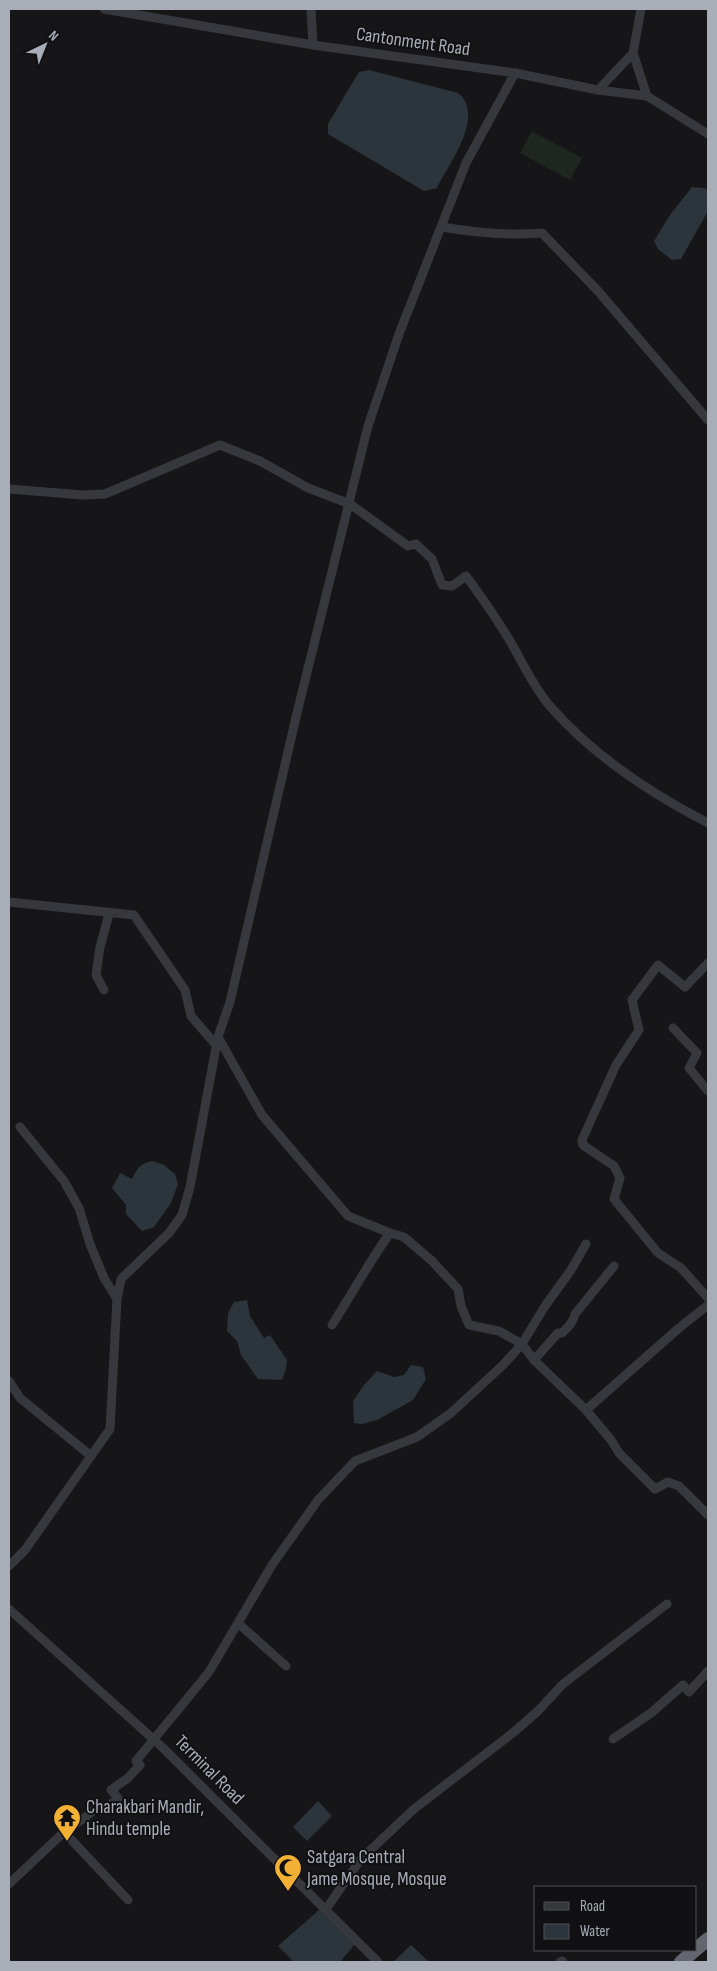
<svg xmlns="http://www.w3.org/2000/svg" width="717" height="1971" font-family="'Sofia Sans Condensed',sans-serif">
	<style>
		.green { fill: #1e261f }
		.water { fill: #2c353c }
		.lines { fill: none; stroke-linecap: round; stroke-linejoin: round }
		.minor { stroke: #37383d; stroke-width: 9 }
		.highway { stroke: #63666e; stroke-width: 14 }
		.labels { text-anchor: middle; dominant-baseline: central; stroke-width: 4; stroke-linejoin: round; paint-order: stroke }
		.street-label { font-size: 19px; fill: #a8adb8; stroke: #111113 }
		.poi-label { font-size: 19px; fill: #a8adb8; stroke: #111113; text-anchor: start }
	</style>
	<rect width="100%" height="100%" fill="#161618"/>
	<!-- green -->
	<path class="green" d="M532 131 582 158 570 180 520 153Z"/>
	<!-- water -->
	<g class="water">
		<path d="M369 70 458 93C486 115 449 164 437 188L424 191 328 134V124L359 72Z"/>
		<path d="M692 187 705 188 708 191V211L681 259 672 260 658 249 654 241 670 215Z"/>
		<path d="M152 1161 164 1165 175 1174 178 1184 171 1203 154 1227 142 1231 126 1214V1205L112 1188 120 1173 132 1179C137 1168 140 1164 152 1161Z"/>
		<path d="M247 1300 250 1316 264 1338 270 1335 287 1360 286 1369 282 1380 258 1379 241 1355 237 1341 227 1331 228 1313 234 1302Z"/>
		<path d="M411 1365 423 1367 426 1379 413 1400 377 1420 362 1424 354 1423 353 1401 364 1385 377 1371 394 1377 404 1375Z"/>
		<path d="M318 1801 332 1816 307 1841 293 1827Z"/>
		<path d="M319 1910 355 1944 340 1962H294L278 1946Z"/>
		<path d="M411 1945 429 1962H393Z"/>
	</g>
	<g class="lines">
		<!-- minor -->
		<g class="minor">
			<path d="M104 9 313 45 515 73 598 90 647 96 708 134"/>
			<path d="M311 9 313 45"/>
			<path d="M641 9 633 53 647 96"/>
			<path d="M598 90 633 53"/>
			<path d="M442 227C477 233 507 236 542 233L598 291 708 420"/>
			<path d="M9 489 83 495 105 494 220 445 260 461 308 488 350 504 408 546 416 544 432 559 442 585 452 586 466 576C483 599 499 622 513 646 524 666 534 687 549 705 592 755 650 793 708 823"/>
			<path d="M9 902 134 915 185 990 191 1016 216 1045"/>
			<path d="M708 963 685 987 658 965 632 1000 639 1030 616 1065 582 1140 583 1145 614 1166 620 1178 614 1199 658 1253 681 1268 708 1298"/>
			<path d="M104 990 96 975 100 947 109 914"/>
			<path d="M673 1028 697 1053 689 1068 708 1091"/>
			<path d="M218 1037 262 1115 348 1216 390 1233 404 1237 432 1261 458 1289 461 1306 469 1325 499 1331 522 1344 534 1360 586 1410 611 1440 619 1453 655 1489 668 1482 679 1486 708 1515"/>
			<path d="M20 1127 64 1181 79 1208 90 1244 104 1278 117 1299"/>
			<path d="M332 1325C352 1294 369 1262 390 1233"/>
			<path d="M534 1360 558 1333H562C567 1328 574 1322 575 1314L614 1266"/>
			<path d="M9 1381 20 1398 91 1456"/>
			<path d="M586 1410 679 1328 708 1305"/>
			<path d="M9 1566 25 1550 110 1429 117 1299 121 1279 169 1233 182 1215 190 1187 218 1037 230 1002 296 717 368 426 399 334 466 163 515 73"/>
			<path d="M9 1609 162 1747 378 1962"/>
			<path d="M239 1624 286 1666"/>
			<path d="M613 1739 651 1713 683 1685 689 1692 708 1671"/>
			<path d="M64 1832 128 1900"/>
			<path d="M9 1884 64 1832 87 1816 97 1807 105 1810 118 1798 111 1790 128 1778 140 1765 136 1761 209 1672 272 1565 318 1500 355 1461 417 1437 451 1413 503 1365 522 1344 545 1306 571 1270 586 1244"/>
			<path d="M326 1909 361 1859 414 1809 514 1732 539 1710 563 1684 667 1604"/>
			<path d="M560 1962 562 1961 563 1962"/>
		</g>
		<!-- highway -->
		<path class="highway" d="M681 1962 708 1939"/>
	</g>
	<!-- icons -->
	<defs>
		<symbol id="temple-pin" viewBox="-11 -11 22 30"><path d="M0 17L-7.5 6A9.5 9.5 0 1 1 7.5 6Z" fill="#f2b134" stroke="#111113"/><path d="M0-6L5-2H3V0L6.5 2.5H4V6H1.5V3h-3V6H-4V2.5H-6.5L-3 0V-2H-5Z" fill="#111"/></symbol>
		<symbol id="mosque-pin" viewBox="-11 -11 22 30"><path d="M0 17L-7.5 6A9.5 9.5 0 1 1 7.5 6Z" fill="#f2b134" stroke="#111113"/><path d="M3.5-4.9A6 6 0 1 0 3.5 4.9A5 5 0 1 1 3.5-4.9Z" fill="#111"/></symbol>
	</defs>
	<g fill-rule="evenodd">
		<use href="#temple-pin" x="51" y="1802" width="32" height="43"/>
		<use href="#mosque-pin" x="272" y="1852" width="32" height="43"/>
	</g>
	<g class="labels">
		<!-- street labels -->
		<g class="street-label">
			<text transform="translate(413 42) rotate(8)">Cantonment Road</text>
			<text transform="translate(209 1770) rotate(45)">Terminal Road</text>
		</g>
		<!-- poi labels -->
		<g class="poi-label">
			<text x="86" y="1807">Charakbari Mandir,<tspan x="86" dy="22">Hindu temple</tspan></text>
			<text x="307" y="1857">Satgara Central<tspan x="307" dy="22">Jame Mosque, Mosque</tspan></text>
		</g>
	</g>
	<!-- border -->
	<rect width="717" height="1971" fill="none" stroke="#a8adb8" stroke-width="20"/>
	<!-- legend -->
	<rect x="534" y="1886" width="162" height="65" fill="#111113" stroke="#4d4f55"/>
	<rect x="544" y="1902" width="25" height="8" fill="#37383d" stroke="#4d4f55"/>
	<text x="580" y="1911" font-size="15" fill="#a8adb8">Road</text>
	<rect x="544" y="1924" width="25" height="15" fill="#2c353c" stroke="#4d4f55"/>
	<text x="580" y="1936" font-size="15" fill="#a8adb8">Water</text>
	<!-- north arrow -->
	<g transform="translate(45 45) rotate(43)" stroke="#111113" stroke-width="4" paint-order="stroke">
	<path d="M0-4L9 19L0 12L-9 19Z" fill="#a8adb8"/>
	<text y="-8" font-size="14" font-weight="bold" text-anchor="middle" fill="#a8adb8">N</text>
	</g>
</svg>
